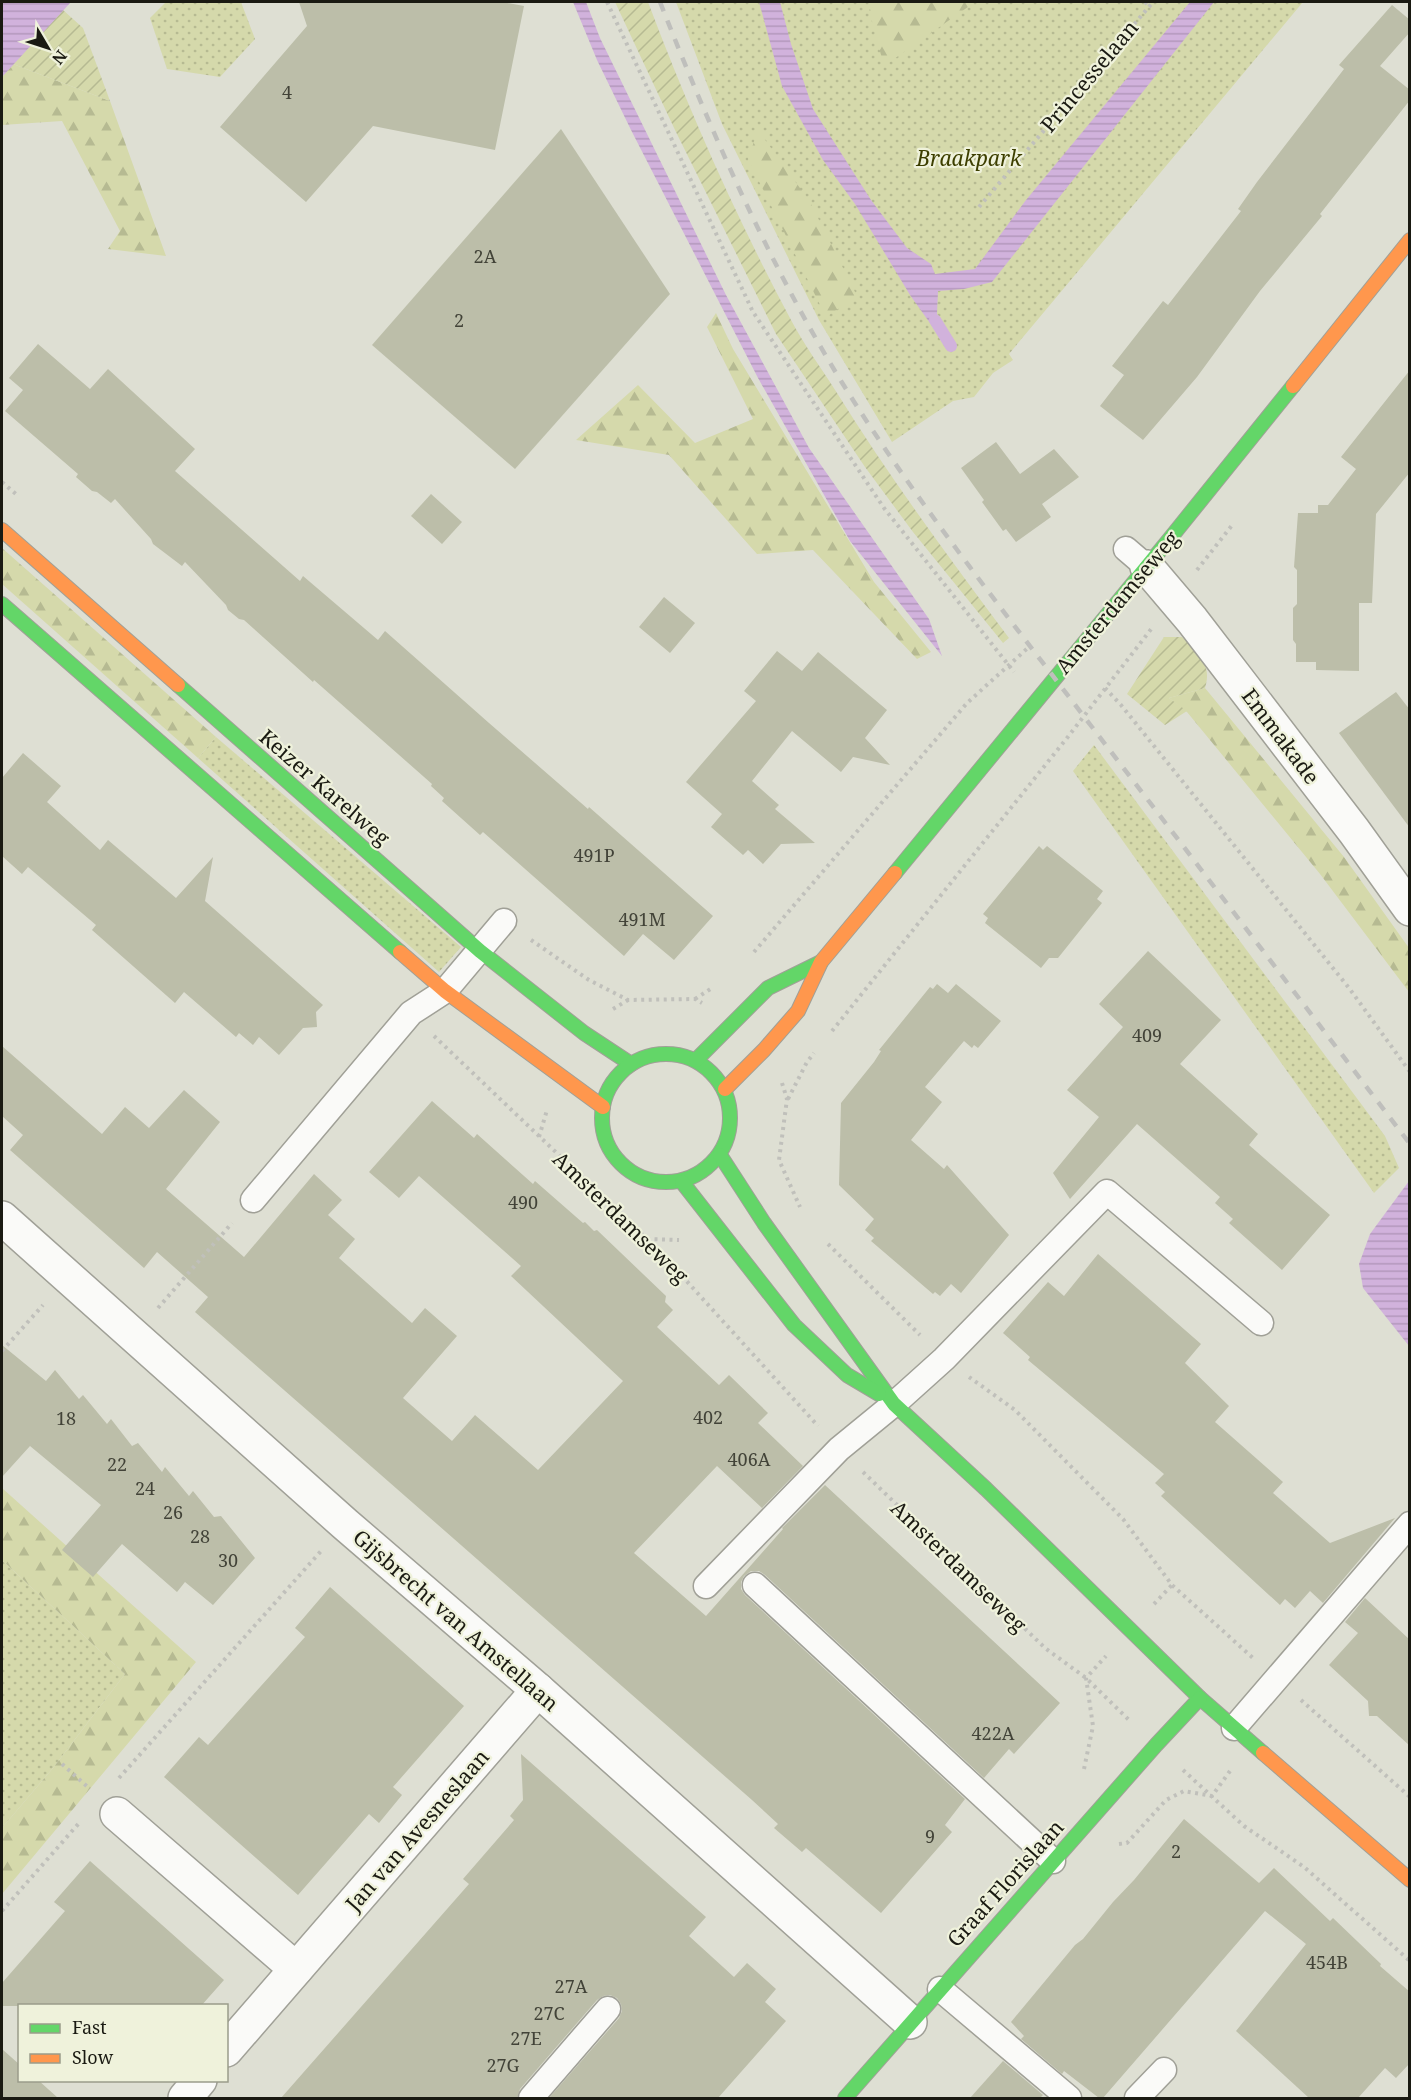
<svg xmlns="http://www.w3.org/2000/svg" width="1411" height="2100" font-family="'Noto Serif',serif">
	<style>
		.grass { fill: url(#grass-dots) }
		.forest { fill: url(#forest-firs) }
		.garden { fill: url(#garden-furrows) }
		.water { fill: url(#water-rules) }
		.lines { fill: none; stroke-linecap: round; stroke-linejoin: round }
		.stream { stroke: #d1b2dc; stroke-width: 12 }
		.building { fill: #bcbea9 }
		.lane-casing { stroke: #a0a097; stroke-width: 27 }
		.street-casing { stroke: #a0a097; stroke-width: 36 }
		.fast-casing { stroke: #a0a097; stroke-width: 16 }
		.slow-casing { stroke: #a0a097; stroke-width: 16 }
		.path { stroke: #c0c0bb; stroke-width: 4; stroke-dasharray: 3 4.5; stroke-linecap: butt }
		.lane { stroke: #fafaf8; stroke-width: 24 }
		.street { stroke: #fafaf8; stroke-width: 33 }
		.fast { stroke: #63d668; stroke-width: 14 }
		.slow { stroke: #ff974d; stroke-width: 14 }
		.rail { stroke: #bfbfbc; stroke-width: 4.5; stroke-dasharray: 10 10; stroke-linecap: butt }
		.labels { text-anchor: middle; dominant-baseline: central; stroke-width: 4.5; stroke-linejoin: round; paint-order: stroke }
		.number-label { font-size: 18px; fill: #424338 }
		.street-label { font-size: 21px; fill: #1a1a12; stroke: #eff2db }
		.park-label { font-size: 21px; font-style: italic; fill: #3d3f00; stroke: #eff2db }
	</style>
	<defs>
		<pattern id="grass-dots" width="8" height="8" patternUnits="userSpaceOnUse" patternTransform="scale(1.5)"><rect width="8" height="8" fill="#d5d9ab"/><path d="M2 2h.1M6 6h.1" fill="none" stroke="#b6ba92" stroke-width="1.8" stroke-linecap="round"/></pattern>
		<pattern id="forest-firs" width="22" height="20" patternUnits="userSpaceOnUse" patternTransform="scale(1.5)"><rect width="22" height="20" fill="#d5d9ab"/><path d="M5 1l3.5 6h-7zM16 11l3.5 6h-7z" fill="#b6ba92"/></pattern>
		<pattern id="garden-furrows" width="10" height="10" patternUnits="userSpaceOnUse" patternTransform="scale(1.5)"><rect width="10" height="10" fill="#d5d9ab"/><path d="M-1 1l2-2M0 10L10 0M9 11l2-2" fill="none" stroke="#b6ba92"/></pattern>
		<pattern id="water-rules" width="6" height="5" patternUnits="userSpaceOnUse" patternTransform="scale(1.5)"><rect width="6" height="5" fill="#d1b2dc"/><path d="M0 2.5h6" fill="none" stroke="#b398bc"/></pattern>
	</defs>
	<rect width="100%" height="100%" fill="#dedfd3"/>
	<!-- grass -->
	<g class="grass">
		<path d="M166 2H241L255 39 220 77 167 69 150 18Z"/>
		<path d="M676 2H1303L1009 354 1013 360 993 373 974 397 953 401 892 442 819 320 722 124Z"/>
		<path d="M216 737 461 947 439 972 198 758Z"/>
		<path d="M1094 745 1385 1136 1399 1168 1374 1193 1073 771Z"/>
		<path d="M2 1560 125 1674 53 1768 2 1828Z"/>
	</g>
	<!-- forest -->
	<g class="forest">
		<path d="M879 2H975L884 66 869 10Z"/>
		<path d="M13 64 110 101 166 256 108 249 120 231 62 121 2 125V77Z"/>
		<path d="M758 130 810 202 857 296 826 317 748 159Z"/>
		<path d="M716 313 733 349 874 582 931 652 917 659 813 550 757 554 669 455 576 440 638 385 695 443 753 419 707 327Z"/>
		<path d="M2 548 216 737 198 758 2 584Z"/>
		<path d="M1205 688 1344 857 1409 948V992L1320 874 1187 712 1169 698Z"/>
		<path d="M2 1488 196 1662 2 1894V1828L53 1768 125 1674 2 1560Z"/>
	</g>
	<!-- garden -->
	<g class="garden">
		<path d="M615 2H648C688 109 737 219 791 320 804 345 822 369 837 393 890 478 949 558 1009 638L1003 643 913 532 865 467 776 334 675 130Z"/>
		<path d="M63 10 83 28 110 101 13 64Z"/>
		<path d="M1164 637H1182C1197 652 1213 665 1205 688L1169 698 1187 711 1165 725 1127 694Z"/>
	</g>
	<!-- water -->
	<g class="water">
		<path d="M2 2H71L2 77Z"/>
		<path d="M573 2H586L600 38 726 295 809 448 929 619 942 656 850 541 758 378 631 130 597 60Z"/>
		<path d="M759 2H780L791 44 813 109 871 200 907 248 931 264 935 274 975 269 1026 200 1190 2H1214L992 282 964 289 938 291 937 314 947 333H937L910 295 855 204 823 160 782 86Z"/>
		<path d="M1409 1181V1346L1363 1288 1359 1264 1370 1234Z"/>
	</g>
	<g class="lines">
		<!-- stream -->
		<path class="stream" d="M935 320 951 346"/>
	</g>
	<!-- building -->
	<g class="building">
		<path d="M299 2H502L524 6 495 150 373 126 306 202 220 127 307 26Z"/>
		<path d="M1392 5 1410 20V32L1380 66 1410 90V100L1320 214 1322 216 1260 291 1197 377 1143 440 1100 406 1124 375 1112 366 1163 301 1168 305 1241 211 1238 209 1257 182 1344 69 1339 65Z"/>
		<path d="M561 129 670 294 515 469 372 345Z"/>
		<path d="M38 344 90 389 108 369 195 449 175 471 300 581 303 576 378 640 385 631 489 723 588 809 589 807 713 916 674 960 643 934 624 956 483 832 480 835 442 801 444 798 431 786 432 784 314 680 313 682 244 620 239 619 228 610 226 605 185 562 182 566 153 544 151 539 115 499 111 503 97 492 92 491 76 477 78 474 5 411 23 390 9 378Z"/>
		<path d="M1410 370V472L1376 514 1372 603H1359V671L1316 670V662H1296V644L1293 640V608L1297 604V570L1294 567 1298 513H1318V505H1328L1356 469 1341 457Z"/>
		<path d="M996 442 1020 474 1054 449 1079 477 1042 504 1051 517 1016 542 1006 529 1003 531 982 502 984 500 961 468Z"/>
		<path d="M431 494 462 522 442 544 411 516Z"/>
		<path d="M664 597 695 623 670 653 639 627Z"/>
		<path d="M777 651 802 671 818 652 887 710 865 738 890 765 853 757 841 772 792 731 752 781 779 805 775 809 815 843 781 844 763 864 748 850 743 855 711 827 722 814 686 782 756 701 744 691Z"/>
		<path d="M1396 692 1410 710V828L1339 733Z"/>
		<path d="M23 753 61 786 47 802 100 850 108 840 176 898 213 857 205 901 323 1005 316 1012 317 1027 303 1028 279 1055 259 1037 253 1045 239 1033 236 1037 184 992 175 1003 92 930 96 925 28 867 22 874 2 856V778Z"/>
		<path d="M1039 846 1043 850 1047 846 1103 891 1097 899 1102 903 1058 958H1049L1041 968 985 923 988 918 983 914Z"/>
		<path d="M1148 951 1221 1020 1180 1064 1258 1134 1249 1145 1330 1215 1282 1270 1229 1223 1233 1219 1215 1203 1220 1197 1137 1124 1070 1199 1053 1173 1099 1117 1067 1090 1123 1027 1099 1004Z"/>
		<path d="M937 984 948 993 956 984 1001 1021 978 1048 974 1045 972 1048 964 1041 925 1087 942 1102 911 1140 944 1169 947 1165 1009 1235 961 1293 951 1284 940 1296 935 1292 933 1294 871 1241 874 1238 865 1230 874 1219 839 1185 841 1103 874 1062 881 1051 879 1050 930 987 933 989Z"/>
		<path d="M2 1046 102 1134 125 1107 149 1128 184 1090 220 1122 166 1189 244 1257 314 1174 342 1200 328 1215 355 1239 339 1258 412 1323 425 1308 457 1336 403 1398 452 1441 475 1415 538 1470 623 1381 511 1276 521 1266 419 1176 399 1198 369 1172 432 1101 474 1138 477 1134 533 1184 535 1181 583 1223 585 1222 594 1231 597 1230 666 1296 665 1302 673 1310 657 1327 719 1385 729 1375 768 1413 758 1423 803 1466 762 1508 717 1466 634 1553 706 1616 783 1529 782 1528 825 1485 1060 1703 1014 1754 1009 1749 984 1778 765 1575 759 1571H751L744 1576 741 1582V1589L745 1595 965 1799 945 1825 952 1832 881 1913 806 1848 802 1852 774 1828 778 1824 752 1800 195 1312 208 1297 157 1252 144 1268 10 1150 23 1135 2 1116Z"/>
		<path d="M1098 1254 1201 1344 1185 1363 1229 1406 1215 1422 1283 1482 1273 1493 1330 1543 1395 1518 1323 1603 1310 1591 1295 1608 1285 1599 1280 1605 1161 1496 1165 1492 1155 1483 1164 1474 1028 1360 1030 1357 1003 1333 1048 1282 1064 1296Z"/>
		<path d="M2 1345 46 1381 55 1370 79 1399 83 1395 107 1424 111 1419 132 1446 138 1443 162 1472 165 1467 189 1496 193 1491 214 1517 221 1516 255 1558 213 1605 185 1582 177 1592 122 1544 93 1577 62 1550 101 1505 30 1446 2 1477Z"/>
		<path d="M330 1587 464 1706 393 1787 402 1795 379 1823 369 1814 298 1895 164 1777 199 1737 208 1745 305 1637 295 1628Z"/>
		<path d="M1365 1598 1410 1640V1746L1377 1716H1369L1368 1701 1329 1665 1358 1633 1345 1622Z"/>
		<path d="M521 1754 706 1917 689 1936 734 1977 747 1963 776 1989 765 2002 786 2021 718 2098H549L619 2018 622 2011 621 2004 617 1998 610 1995 603 1996 597 2000 520 2089 517 2098H281L469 1884 463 1879 514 1820 510 1816 523 1800Z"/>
		<path d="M1184 1819 1259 1883 1274 1868 1330 1921 1333 1918 1381 1964 1380 1966 1410 1992V2063L1396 2078 1385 2068 1358 2098H1309L1236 2031 1306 1944 1265 1911 1103 2098H1099L1064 2071 1062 2074 1021 2039 1024 2036 1011 2022 1075 1945 1083 1939 1113 1902 1134 1880Z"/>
		<path d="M90 1861 224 1980 201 2006H2V1983L65 1911 54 1902Z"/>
		<path d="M2 2049 20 2065V2080H38L58 2098H2Z"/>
		<path d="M1003 2061 1043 2095 1040 2098H970Z"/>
	</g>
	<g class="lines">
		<defs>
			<g id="lane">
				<path d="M1126 549 1147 567"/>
				<path d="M253 1200 411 1013 445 991 504 921"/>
				<path d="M755 1585 1053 1861"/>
				<path d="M706 1586 839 1449 894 1404 944 1359 1107 1192 1261 1323"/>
				<path d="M1234 1728 1410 1524"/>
				<path d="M940 1989 1069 2098"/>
				<path d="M531 2098 608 2009"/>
				<path d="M1137 2098 1164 2070"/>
			</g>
			<g id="street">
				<path d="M1147 567 1192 620 1354 831 1410 909"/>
				<path d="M2 1218 345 1524 538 1690 910 2022"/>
				<path d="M117 1814 296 1969"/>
				<path d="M226 2050 538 1690"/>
				<path d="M185 2098 200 2080"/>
			</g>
			<g id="fast">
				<path d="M2 604 400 952"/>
				<path d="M178 685 480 951 584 1033 631 1064"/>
				<path d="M895 873 1172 536 1293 386"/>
				<circle cx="666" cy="1118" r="64"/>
				<path d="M696 1060 768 988 821 962"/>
				<path d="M720 1155 764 1223 894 1404 986 1489 1200 1698 1263 1753"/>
				<path d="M682 1182 794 1325 847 1375 879 1394"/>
				<path d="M845 2098 1156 1745 1200 1698"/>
			</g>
			<g id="slow">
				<path d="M1293 386 1410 240"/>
				<path d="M2 530 178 685"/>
				<path d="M400 952 445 991 603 1107"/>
				<path d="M725 1089 764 1050 798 1011 821 962 895 873"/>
				<path d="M1263 1753 1410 1880"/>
			</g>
		</defs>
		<!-- lane casing -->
		<use href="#lane" class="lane-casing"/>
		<!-- street casing -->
		<use href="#street" class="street-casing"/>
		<!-- fast casing -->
		<use href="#fast" class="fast-casing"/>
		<!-- slow casing -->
		<use href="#slow" class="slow-casing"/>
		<!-- path -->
		<g class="path">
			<path d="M607 2 753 312 884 508 1014 672"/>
			<path d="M1145 2 1149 6"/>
			<path d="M979 207 1153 2"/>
			<path d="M2 482 17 495"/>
			<path d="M1197 570 1233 524"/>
			<path d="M1105 688 1121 705 1349 988 1410 1072"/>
			<path d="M531 940 589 980 628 1000 695 999 702 1003"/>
			<path d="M754 952 967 703 1030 646"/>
			<path d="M695 999 712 988"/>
			<path d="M613 1009 628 1000"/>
			<path d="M832 1031 1067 738 1152 628"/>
			<path d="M434 1036 647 1239 682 1276 818 1426"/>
			<path d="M782 1083 787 1099 779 1160 800 1207"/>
			<path d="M788 1099 807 1062 814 1053"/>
			<path d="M539 1137 547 1110"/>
			<path d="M647 1239 679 1240"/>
			<path d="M828 1244 920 1335"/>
			<path d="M158 1308 232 1223"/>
			<path d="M2 1351 43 1305"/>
			<path d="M969 1377 1015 1410 1123 1519 1172 1585 1253 1658"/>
			<path d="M863 1472 1045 1648 1086 1678 1129 1720"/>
			<path d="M1154 1604 1172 1585"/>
			<path d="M1301 1700 1410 1797"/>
			<path d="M62 1764 90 1789"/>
			<path d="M1084 1769 1093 1726 1086 1678 1106 1656"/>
			<path d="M1183 1770 1244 1826 1304 1867 1410 1961"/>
			<path d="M119 1778 322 1550"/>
			<path d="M1119 1844 1127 1843 1166 1800 1184 1791 1212 1796 1230 1771"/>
			<path d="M2 1911 80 1822"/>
		</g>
		<!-- lane -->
		<use href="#lane" class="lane"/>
		<!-- street -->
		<use href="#street" class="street"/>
		<!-- fast -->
		<use href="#fast" class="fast"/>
		<!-- slow -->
		<use href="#slow" class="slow"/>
		<!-- rail -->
		<path class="rail" d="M660 2C711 131 768 262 841 381 916 502 1006 614 1092 727 1198 865 1304 1005 1410 1144"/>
	</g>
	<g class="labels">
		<!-- number labels -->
		<g class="number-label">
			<text x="287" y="92">4</text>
			<text x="485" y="256">2A</text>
			<text x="459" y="320">2</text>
			<text x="594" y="855">491P</text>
			<text x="642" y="919">491M</text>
			<text x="1147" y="1035">409</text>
			<text x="523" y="1202">490</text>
			<text x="708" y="1417">402</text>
			<text x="66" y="1418">18</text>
			<text x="749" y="1459">406A</text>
			<text x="117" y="1464">22</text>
			<text x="145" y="1488">24</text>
			<text x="173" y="1512">26</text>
			<text x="200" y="1536">28</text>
			<text x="228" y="1560">30</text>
			<text x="993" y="1733">422A</text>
			<text x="930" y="1836">9</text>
			<text x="1176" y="1851">2</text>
			<text x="1327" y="1962">454B</text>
			<text x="571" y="1986">27A</text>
			<text x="549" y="2013">27C</text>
			<text x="526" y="2038">27E</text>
			<text x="503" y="2065">27G</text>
		</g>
		<!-- street labels -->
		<g class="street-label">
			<text transform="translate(1089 76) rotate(-50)">Princesselaan</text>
			<text transform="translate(1117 602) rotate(-50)">Amsterdamseweg</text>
			<text transform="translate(1281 736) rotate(53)">Emmakade</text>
			<text transform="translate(325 787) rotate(41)">Keizer Karelweg</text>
			<text transform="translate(621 1217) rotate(44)">Amsterdamseweg</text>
			<text transform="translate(959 1566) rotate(44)">Amsterdamseweg</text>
			<text transform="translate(456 1620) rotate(41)">Gijsbrecht van Amstellaan</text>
			<text transform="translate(417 1830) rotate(-49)">Jan van Avesneslaan</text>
			<text transform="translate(1005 1883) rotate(-48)">Graaf Florislaan</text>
		</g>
		<!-- park labels -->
		<g class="park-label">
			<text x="969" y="158">Braakpark</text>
		</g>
	</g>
	<!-- border -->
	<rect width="1411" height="2100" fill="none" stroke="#1a1a12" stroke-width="6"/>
	<!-- legend -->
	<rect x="18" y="2004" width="210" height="78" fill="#eff2db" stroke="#9a9c8b" stroke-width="1.5"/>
	<rect x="30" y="2024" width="30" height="9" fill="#63d668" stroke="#9a9c8b" stroke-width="1.5"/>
	<text x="72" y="2034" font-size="18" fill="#1a1a12">Fast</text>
	<rect x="30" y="2054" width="30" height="9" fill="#ff974d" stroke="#9a9c8b" stroke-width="1.5"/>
	<text x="72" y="2064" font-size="18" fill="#1a1a12">Slow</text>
	<!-- north arrow -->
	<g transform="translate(48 48) rotate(129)" stroke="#eff2db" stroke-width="4.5" paint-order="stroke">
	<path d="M0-4.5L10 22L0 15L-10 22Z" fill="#1a1a12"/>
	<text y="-9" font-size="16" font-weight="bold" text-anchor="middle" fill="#1a1a12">N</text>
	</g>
</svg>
